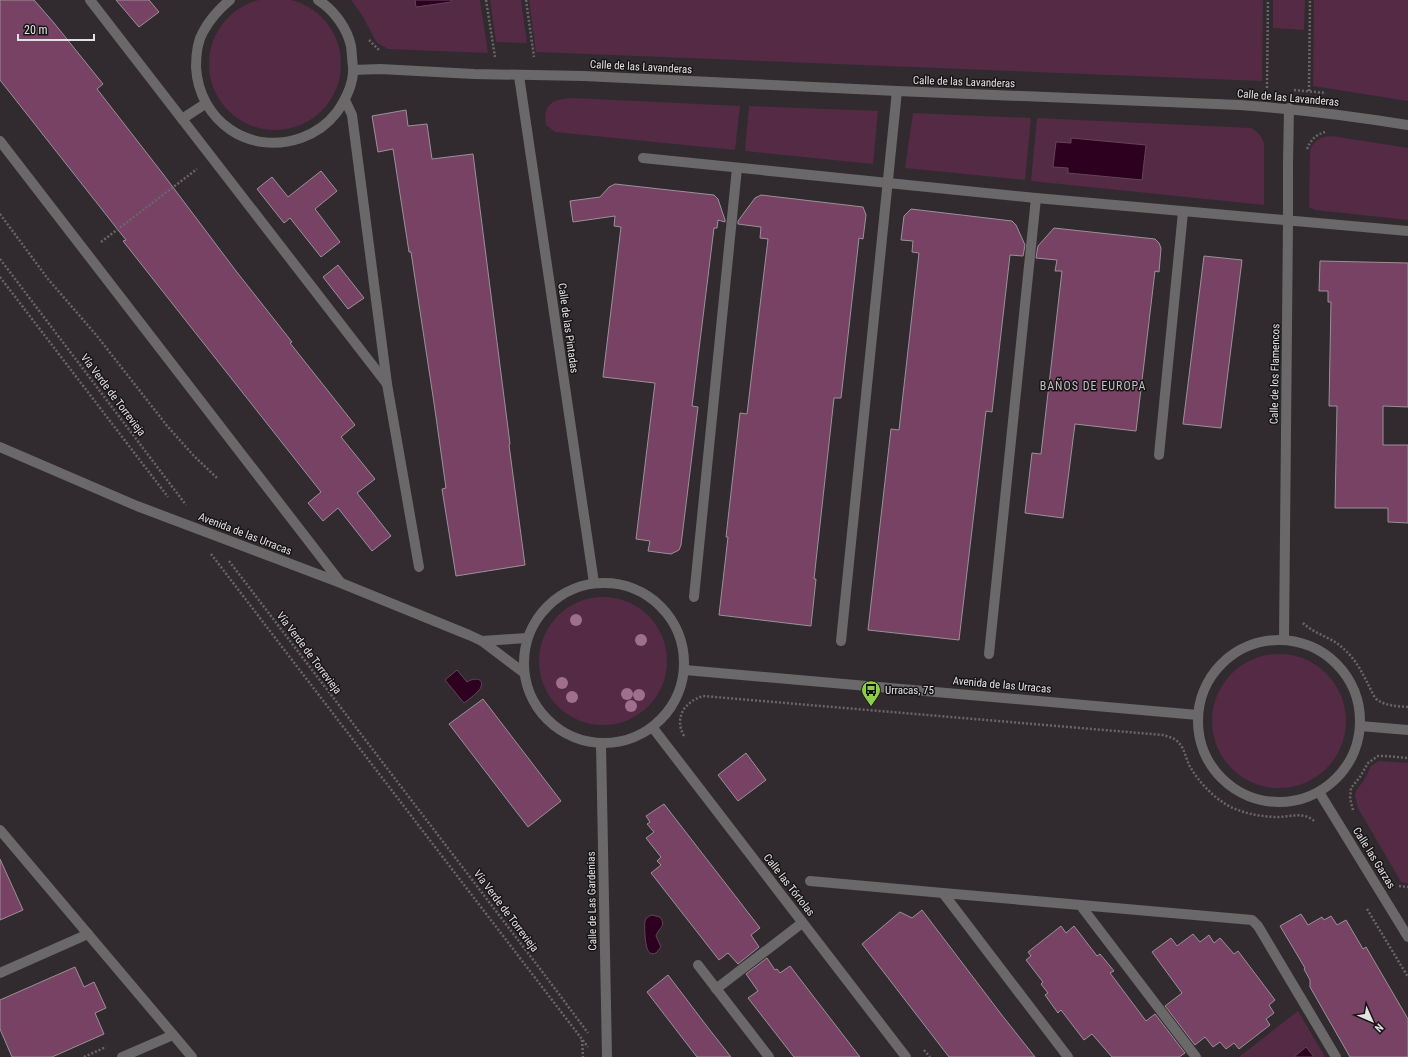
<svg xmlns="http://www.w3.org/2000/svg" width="1408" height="1057" font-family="'Roboto Condensed',sans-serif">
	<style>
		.green { fill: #542a45 }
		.water { fill: #2d0020; stroke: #64445a }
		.building { fill: #774264; stroke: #999296 }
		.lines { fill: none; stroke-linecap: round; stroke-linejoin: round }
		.path { stroke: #6b6569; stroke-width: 2.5; stroke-dasharray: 2 2; stroke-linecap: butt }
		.minor { stroke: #6b686a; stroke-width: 10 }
		.tree { fill: #9f6f8d }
		.labels { text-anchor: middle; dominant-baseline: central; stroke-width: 3; stroke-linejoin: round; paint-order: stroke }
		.street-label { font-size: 11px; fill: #e4e1e3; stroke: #171516 }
		.poi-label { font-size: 11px; fill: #e4e1e3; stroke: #171516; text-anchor: start }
		.neighbourhood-label { font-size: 12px; letter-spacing: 1px; fill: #c3bcc0; stroke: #171516 }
	</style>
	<rect width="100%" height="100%" fill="#312b2f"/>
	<!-- green -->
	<g class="green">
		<circle cx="275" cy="64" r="66"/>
		<path d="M351 0H480L488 53 388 49 377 43 362 15Z"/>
		<path d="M490 0H521L527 43 496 42Z"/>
		<path d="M529 0H1263L1262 81 536 52Z"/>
		<path d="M1273 0H1305L1304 30 1273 28Z"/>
		<path d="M1314 0H1408V101L1313 86Z"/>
		<path d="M573 98 740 106 735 150 555 132 546 125C542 103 554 99 573 98Z"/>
		<path d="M749 106 878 111 873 164 745 151Z"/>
		<path d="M913 113 1031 118 1025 180 905 168Z"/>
		<path d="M1037 118 1251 128C1258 132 1262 136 1264 144V205L1031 181Z"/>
		<path d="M1332 136 1408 148V220L1315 210 1309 207 1310 150C1314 140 1322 136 1332 136Z"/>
		<circle cx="603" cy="661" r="64"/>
		<circle cx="1279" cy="721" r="67"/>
		<path d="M1379 761 1408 763V883L1401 882 1358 808 1355 795 1356 791 1364 780 1371 766Z"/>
		<path d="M1298 1011 1325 1057H1239Z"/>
	</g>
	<!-- water -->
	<g class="water">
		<path d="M415 0H451V2L416 7Z"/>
		<path d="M1071 138 1146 145 1142 180 1068 173V168L1053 167 1056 142 1071 143Z"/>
		<path d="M457 670 467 682C473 678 484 677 481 687 480 691 468 700 464 703L445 680Z"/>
		<path d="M652 915 660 917C667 927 658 928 656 936L661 947 656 953C654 954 652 954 650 953 645 951 644 926 645 921 646 918 649 916 652 915Z"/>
		<path d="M1306 1047 1314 1057H1294Z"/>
	</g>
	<!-- building -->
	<g class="building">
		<path d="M0 0H34L54 23 103 84 97 89 163 174 236 271 292 342 290 343 355 425 341 437 375 479 357 493 391 536 372 551 338 508 323 521 308 503 321 492 123 241 126 240 0 80Z"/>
		<path d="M116 0H149L159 12 139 27Z"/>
		<path d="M406 110 408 126 427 124 432 159 473 154 510 444 509 445 525 565 456 576 442 489 446 488 434 403 411 252H409L393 149 378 152 372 116Z"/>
		<path d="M321 171 337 191 315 209 340 242 321 257 290 218 284 223 257 189 272 177 288 197Z"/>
		<path d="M615 184 714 195 718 199 725 220V222L718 220 717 228H714L692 406 698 407 681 545 679 550 671 554 648 551 650 541 636 539 655 383 603 377 621 227 614 226 615 216 573 222 570 201 600 197 609 187Z"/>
		<path d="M761 195 863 207 866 215 863 239 859 238 841 398H834L814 579H816L811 626 719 615 728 537H726L740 413 747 414 768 239 760 238 761 227 738 224V221L755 198Z"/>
		<path d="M911 209 1012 221 1016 225 1025 245 1023 256 1010 255 992 412 986 411 959 640 868 630 891 429 899 430 919 253 912 252 913 241 901 240 904 216Z"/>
		<path d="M1054 228 1155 239 1159 243 1161 248 1159 272 1155 271 1136 431 1075 424 1063 518 1025 513 1032 453 1041 454 1062 271H1055L1057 260 1036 258 1038 246Z"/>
		<path d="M1204 256 1242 260 1221 428 1183 424Z"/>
		<path d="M1320 261 1408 263V407L1383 406V445H1408V523L1388 522V508H1335L1337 406H1329L1331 302H1328V291H1319Z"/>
		<path d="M338 265 364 298 348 309 323 277Z"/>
		<path d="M483 699 561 801 528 827 449 724Z"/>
		<path d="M746 753 766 780 738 801 718 775Z"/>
		<path d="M664 804 760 928 751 935 759 947 738 964 728 953 719 960 651 873 661 865 657 861 661 857 646 838 654 832 647 824 650 822 646 816Z"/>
		<path d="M0 859 23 910 0 920Z"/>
		<path d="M922 910 1001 1014 1035 1057H949L862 944 900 912 912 918Z"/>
		<path d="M1301 914 1308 925 1322 917 1324 920 1331 916 1337 925 1346 920 1363 949 1366 947 1408 1019V1057H1350L1310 987V980L1304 969 1305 968 1280 926Z"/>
		<path d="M1061 926 1066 933 1074 926 1097 956 1100 954 1114 971 1110 973 1146 1021 1155 1014 1185 1053 1179 1057H1112L1092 1034 1084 1040 1061 1010 1058 1013 1045 995 1048 993 1041 984 1043 982 1026 960 1031 956 1028 952Z"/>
		<path d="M1193 934 1200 942 1209 935 1214 943 1220 938 1234 954 1238 951 1275 1000 1269 1005 1274 1013 1266 1019 1270 1025 1239 1049 1234 1043 1226 1049 1220 1042 1213 1047 1205 1037 1195 1045 1165 1006 1182 993 1152 952 1171 938 1177 946Z"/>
		<path d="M767 958 775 970 777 969 780 973 790 966 860 1057H794L748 998 758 991 746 974Z"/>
		<path d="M75 967 84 987 94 982 106 1008 95 1013 104 1034 52 1057H12L0 1029V1000Z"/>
		<path d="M668 975 709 1029 731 1057H697L647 992Z"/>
	</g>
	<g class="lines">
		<!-- path -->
		<g class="path">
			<path d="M486 0 495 57"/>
			<path d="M526 0 534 57"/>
			<path d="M369 40 380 51"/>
			<path d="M1267 88 1268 0"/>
			<path d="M1294 90 1326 93"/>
			<path d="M1309 91 1310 0"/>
			<path d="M1307 149C1311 140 1315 135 1325 132"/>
			<path d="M0 214 48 279 97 336 168 427 194 456 218 479"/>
			<path d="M101 242 197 169"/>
			<path d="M0 259 186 505"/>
			<path d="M0 277 168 497"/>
			<path d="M211 554 588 1047"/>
			<path d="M229 561 547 978 588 1033"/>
			<path d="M1303 623C1311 631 1325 636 1335 642 1357 657 1363 675 1375 698 1384 706 1396 706 1408 707"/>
			<path d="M684 736C674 718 684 702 703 696L1163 735C1169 737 1175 738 1179 743 1184 748 1186 758 1189 765 1198 781 1212 796 1227 805 1242 813 1257 816 1274 817 1288 818 1304 810 1315 822"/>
			<path d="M1353 810 1350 799 1351 788 1360 777 1368 763 1378 756H1385L1408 758"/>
			<path d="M1399 886 1408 887"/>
			<path d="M1367 909 1408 977"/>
			<path d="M582 1040 583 1057"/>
			<path d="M924 1050 930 1057"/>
			<path d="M84 1057 106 1047"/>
		</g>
		<!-- minor -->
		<g class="minor">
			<path d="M90 0 387 384"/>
			<path d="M230 0C219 9 210 19 203 32 197 42 196 56 196 67 199 121 249 156 301 138 315 133 328 124 337 112 346 99 354 83 353 67 352 60 352 53 351 46 347 28 334 10 318 0"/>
			<path d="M353 70 380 69 474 74 584 76 897 91 1240 105C1296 109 1352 116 1408 125"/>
			<path d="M519 76 594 583"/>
			<path d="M345 100 352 115 387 384 419 567"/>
			<path d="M182 119 205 104"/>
			<path d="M0 141 341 583"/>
			<path d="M643 158 1036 198 1408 231"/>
			<path d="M0 447 137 506 341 583 469 635 482 641 523 672"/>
			<path d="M1159 455 1183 212"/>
			<circle cx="604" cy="663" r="80"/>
			<path d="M694 597 737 168"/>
			<path d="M1284 639 1288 221V164L1289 108"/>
			<circle cx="1279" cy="721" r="81"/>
			<path d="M482 641 527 638"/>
			<path d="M841 641 897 91"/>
			<path d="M989 654 1036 198"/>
			<path d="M685 670 1198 715"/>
			<path d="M1360 726 1408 730"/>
			<path d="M653 728 906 1057"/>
			<path d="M601 744 607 1057"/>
			<path d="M1319 792 1408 937"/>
			<path d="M0 830 192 1057"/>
			<path d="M810 881 943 893"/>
			<path d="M1081 906 1196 1057"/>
			<path d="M698 965 769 1057"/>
			<path d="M0 973 88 934"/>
			<path d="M716 989 802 923"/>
			<path d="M122 1057 173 1035"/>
			<path d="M1068 1057 943 893 1252 920 1258 926 1336 1057"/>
		</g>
	</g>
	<!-- trees -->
	<g class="tree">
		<circle cx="576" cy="620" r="6"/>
		<circle cx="641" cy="640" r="6"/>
		<circle cx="562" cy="683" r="6"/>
		<circle cx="627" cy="694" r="6"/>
		<circle cx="639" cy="695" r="6"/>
		<circle cx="572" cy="697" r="6"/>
		<circle cx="631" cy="706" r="6"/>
	</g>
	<!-- icons -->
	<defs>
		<symbol id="bus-pin" viewBox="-11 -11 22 30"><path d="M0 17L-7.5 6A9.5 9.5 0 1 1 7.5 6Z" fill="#8bce46" stroke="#171516"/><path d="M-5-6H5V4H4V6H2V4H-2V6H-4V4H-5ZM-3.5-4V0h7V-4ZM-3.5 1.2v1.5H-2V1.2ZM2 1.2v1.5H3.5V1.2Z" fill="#111"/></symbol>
	</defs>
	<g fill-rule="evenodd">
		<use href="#bus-pin" x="860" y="679" width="22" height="30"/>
	</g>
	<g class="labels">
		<!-- street labels -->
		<g class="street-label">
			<text transform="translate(641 67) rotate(3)">Calle de las Lavanderas</text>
			<text transform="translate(964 82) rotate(2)">Calle de las Lavanderas</text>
			<text transform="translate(1288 98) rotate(5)">Calle de las Lavanderas</text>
			<text transform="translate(568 328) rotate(82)">Calle de las Pintadas</text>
			<text transform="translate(1275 374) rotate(-89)">Calle de los Flamencos</text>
			<text transform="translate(113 395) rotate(53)">Vía Verde de Torrevieja</text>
			<text transform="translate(245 534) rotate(21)">Avenida de las Urracas</text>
			<text transform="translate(309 653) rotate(53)">Vía Verde de Torrevieja</text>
			<text transform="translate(1002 685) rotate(5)">Avenida de las Urracas</text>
			<text transform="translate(1374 858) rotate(58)">Calle las Garzas</text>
			<text transform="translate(789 885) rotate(52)">Calle las Tórtolas</text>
			<text transform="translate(592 901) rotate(-91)">Calle de Las Gardenias</text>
			<text transform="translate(506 911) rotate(53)">Vía Verde de Torrevieja</text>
		</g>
		<!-- poi labels -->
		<g class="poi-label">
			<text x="885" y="690">Urracas, 75</text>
		</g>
		<!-- neighbourhood labels -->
		<g class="neighbourhood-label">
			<text x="1093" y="386">BAÑOS DE EUROPA</text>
		</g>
	</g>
	<!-- north arrow -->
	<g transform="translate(1372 1021) rotate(135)" stroke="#171516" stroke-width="3" paint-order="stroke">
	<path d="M0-3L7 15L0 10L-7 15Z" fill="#e4e1e3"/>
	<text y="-6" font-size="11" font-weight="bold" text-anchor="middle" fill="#e4e1e3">N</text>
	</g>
	<!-- scale -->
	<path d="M18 34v6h76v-6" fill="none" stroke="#e4e1e3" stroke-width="2"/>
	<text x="24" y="34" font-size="12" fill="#e4e1e3" stroke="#171516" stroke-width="3" paint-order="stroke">20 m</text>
</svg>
